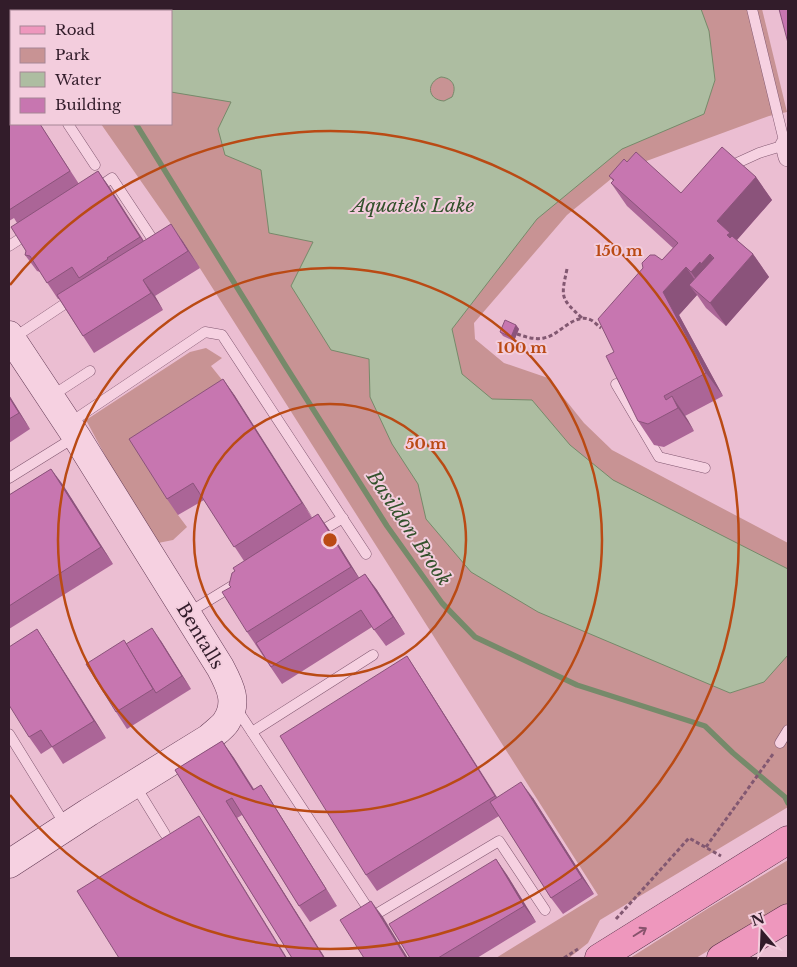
<svg xmlns="http://www.w3.org/2000/svg" width="797" height="967" font-family="'Libre Baskerville',serif">
	<style>
		.green { fill: #c89394 }
		.water { fill: #adbda1; stroke: #768a6a; fill-rule: evenodd }
		.lines { fill: none; stroke-linecap: round; stroke-linejoin: round }
		.stream { stroke: #768a6a; stroke-width: 5.5 }
		.lane-casing { stroke: #825871; stroke-width: 11 }
		.street-casing { stroke: #825871; stroke-width: 20 }
		.secondary-casing { stroke: #643b55; stroke-width: 29 }
		.primary-casing { stroke: #502c44; stroke-width: 29 }
		.path { stroke: #825871; stroke-width: 3; stroke-dasharray: 4 2.5; stroke-linecap: butt }
		.lane { stroke: #f6d1e1; stroke-width: 10 }
		.street { stroke: #f6d1e1; stroke-width: 19 }
		.secondary { stroke: #f6d1e1; stroke-width: 28 }
		.primary { stroke: #ee97bd; stroke-width: 28 }
		.wall { fill: #ab6597 }
		.shaded-wall { fill: #8b537b }
		.building { fill: #c776b0; stroke: #8b537b }
		.oneway { stroke: #87536c }
		.ring { fill: none; stroke: #ba4a14; stroke-width: 2.5 }
		.labels { text-anchor: middle; dominant-baseline: central; stroke-width: 4; stroke-linejoin: round; paint-order: stroke }
		.street-label { font-size: 18px; fill: #321c2a; stroke: #f3cddd }
		.water-label { font-size: 19px; font-style: italic; fill: #33512c; stroke: #f3cddd }
		.centre { fill: #ba4a14; stroke: #f3cddd; stroke-width: 2.5 }
		.ring-label { font-size: 15px; text-anchor: middle; font-weight: bold; fill: #ba4a14; stroke: #f3cddd; stroke-width: 4; stroke-linejoin: round; paint-order: stroke }
	</style>
	<rect width="100%" height="100%" fill="#ebbed2"/>
	<!-- green -->
	<g class="green">
		<path d="M27 9H762L787 112 769 116 622 170 567 215 474 323 475 339 504 363 548 378 584 423 612 450 788 543V807L600 920 588 943 569 958H496L598 895 182 240 101 124H171V11H28Z"/>
		<path d="M206 348 222 358 211 366 235 396 178 515 187 527 173 540 158 543 138 517 86 420 190 352Z"/>
		<path d="M788 860V903L696 958H630L707 909Z"/>
	</g>
	<!-- water -->
	<path class="water" d="M138 9H701L709 31 715 80 704 114 622 149 537 219 452 329 462 374 492 399 532 400 570 445 613 480 788 569V655L764 682 730 693 538 612 471 572 426 519 418 484 392 444 370 397 369 359 331 350 291 286 313 242 269 233 261 170 225 155 218 129 231 102 171 92V11H140ZM441 77C453 78 457 87 452 97L444 101C427 100 426 82 441 77Z"/>
	<g class="lines">
		<!-- stream -->
		<g class="stream">
			<path d="M65 9 66 11"/>
			<path d="M136 124 285 365 387 526 442 603 475 637 577 685 705 726 733 753 785 797 788 803"/>
		</g>
		<defs>
			<g id="lane">
				<path d="M68 124 95 165"/>
				<path d="M726 168 759 153 785 145 752 9"/>
				<path d="M96 189 112 178 157 246"/>
				<path d="M9 246 29 233"/>
				<path d="M12 339 75 297"/>
				<path d="M616 384 659 457 705 468"/>
				<path d="M50 397 90 371"/>
				<path d="M68 424 205 332 222 335 366 554"/>
				<path d="M9 478 75 437"/>
				<path d="M316 534 343 518"/>
				<path d="M188 613 242 580"/>
				<path d="M236 708 373 916 499 841 545 910"/>
				<path d="M252 732 373 655"/>
				<path d="M9 734 66 826"/>
				<path d="M780 743 788 730"/>
				<path d="M135 785 165 834"/>
			</g>
			<path id="street" d="M785 145 788 157"/>
			<path id="secondary" d="M9 335 76 436 220 667C230 686 239 702 226 722 222 728 214 733 209 738L89 812 9 864"/>
			<g id="primary">
				<path d="M599 958 788 840"/>
				<path d="M721 958 788 918"/>
			</g>
		</defs>
		<!-- lane casing -->
		<use href="#lane" class="lane-casing"/>
		<!-- street casing -->
		<use href="#street" class="street-casing"/>
		<!-- secondary casing -->
		<use href="#secondary" class="secondary-casing"/>
		<!-- primary casing -->
		<use href="#primary" class="primary-casing"/>
		<!-- path -->
		<g class="path">
			<path d="M567 269C561 297 560 298 582 318"/>
			<path d="M517 334C526 337 535 340 544 338 560 335 574 312 591 320 595 322 598 326 601 328"/>
			<path d="M706 847 773 754"/>
			<path d="M616 919 689 838 721 856"/>
			<path d="M564 958 578 949"/>
		</g>
		<!-- lane -->
		<use href="#lane" class="lane"/>
		<!-- street -->
		<use href="#street" class="street"/>
		<!-- secondary -->
		<use href="#secondary" class="secondary"/>
		<!-- primary -->
		<use href="#primary" class="primary"/>
	</g>
	<!-- wall -->
	<g class="wall">
		<path d="M11 47V110L9 112V48Z"/>
		<path d="M9 118 11 121 40 124 79 184 98 171 110 188 144 241 182 240 200 268 155 296 163 310 94 353 83 336 59 299H58L40 272 37 271 25 255 26 251 17 223 14 218 9 221Z"/>
		<path d="M627 162 681 193 756 177 772 200 737 240 753 254 769 277 726 326 706 308 697 295 679 315 723 396 685 416 694 431 664 447 654 445 638 421 614 352 662 260 673 248 627 206 611 183 613 181 609 176Z"/>
		<path d="M516 325 519 329 514 341 503 336 500 332Z"/>
		<path d="M223 379 235 396 312 518 318 514 330 531 359 578 365 574 377 590 405 634 386 646 372 627 282 684 247 632 231 587 244 561 204 500 178 515 167 499Z"/>
		<path d="M9 395 30 429 9 443Z"/>
		<path d="M51 469 63 485 113 564 9 629V495Z"/>
		<path d="M37 629 48 646 106 738 63 764 52 747 41 754 29 737Z"/>
		<path d="M161 641 191 689 127 729 116 712 126 644Z"/>
		<path d="M407 656 418 673 497 797 533 798 594 894 563 914 551 898 499 816 377 891 366 875Z"/>
		<path d="M222 741 234 758 254 789 261 785 272 802 337 906 310 922 299 906 242 815 237 818 325 958H292L175 770Z"/>
		<path d="M496 859 507 875 536 922 477 958H410Z"/>
	</g>
	<!-- shaded-wall -->
	<g class="shaded-wall">
		<path d="M98 171 110 188 151 253 140 237Z"/>
		<path d="M756 177 772 200 736 241 743 258 717 221Z"/>
		<path d="M171 224 182 240 200 268 188 251Z"/>
		<path d="M710 254 726 277 718 287 701 264Z"/>
		<path d="M753 254 769 277 726 326 710 303Z"/>
		<path d="M700 262 716 285 707 295 691 272Z"/>
		<path d="M686 267 702 290 689 285 697 295 679 315 723 396 706 373 663 292Z"/>
		<path d="M143 280 155 296 163 310 151 293Z"/>
		<path d="M516 325 519 329 514 341 511 337Z"/>
		<path d="M223 379 235 396 314 520 302 503Z"/>
		<path d="M9 395 30 429 19 413 9 397Z"/>
		<path d="M672 396 688 420 694 431 678 408Z"/>
		<path d="M51 469 63 485 113 564 101 547Z"/>
		<path d="M318 514 330 531 363 584 351 567Z"/>
		<path d="M365 574 377 590 405 634 393 617Z"/>
		<path d="M152 628 161 641 191 689 182 676Z"/>
		<path d="M37 629 48 646 106 738 94 721Z"/>
		<path d="M407 656 418 673 506 812 495 796Z"/>
		<path d="M222 741 234 758 264 806 253 790Z"/>
		<path d="M521 782 533 798 594 894 582 878Z"/>
		<path d="M261 785 272 802 337 906 326 889Z"/>
		<path d="M226 801 237 818 325 958H324Z"/>
		<path d="M199 816 210 833 287 958H286Z"/>
		<path d="M496 859 507 875 536 922 524 906Z"/>
		<path d="M371 901 383 917 408 958H406Z"/>
	</g>
	<!-- building -->
	<g class="building">
		<path d="M779 9H788V43Z"/>
		<path d="M11 47V99L9 100V48Z"/>
		<path d="M11 121V124H40L70 171 9 210V123Z"/>
		<path d="M722 147 756 177 717 221 730 233 727 235 730 238 732 236 753 254 710 303 689 285 714 258 710 254 701 264 700 262 691 272 686 267 663 292 706 373 664 396 666 400 672 396 678 408 648 424 638 421 606 356 614 352 598 319 643 268 642 263 650 255H655L662 260 678 243 611 183 614 180 609 176 624 159 627 162 636 152 681 193Z"/>
		<path d="M98 171 140 237 107 258 108 259 79 278 72 267 47 283 30 256 25 255 26 251 11 227Z"/>
		<path d="M171 224 188 251 143 280 151 293 83 336 57 295Z"/>
		<path d="M505 320 516 325 511 337 500 332Z"/>
		<path d="M223 379 302 503 234 547 193 483 167 499 129 439Z"/>
		<path d="M9 397 19 413 9 419Z"/>
		<path d="M51 469 101 547 9 606V495Z"/>
		<path d="M318 514 351 567 247 632 222 592 231 587 229 585 232 573 235 571 233 568Z"/>
		<path d="M365 574 393 617 374 630 361 610 271 667 256 643Z"/>
		<path d="M152 628 182 676 156 693 126 644Z"/>
		<path d="M37 629 94 721 52 747 41 730 29 737 9 705V647Z"/>
		<path d="M124 640 153 689 116 712 86 664Z"/>
		<path d="M407 656 495 796 366 875 280 736Z"/>
		<path d="M222 741 253 790 261 785 326 889 299 906 232 798 226 801 324 958H292L175 770Z"/>
		<path d="M521 782 582 878 551 898 490 802Z"/>
		<path d="M199 816 286 958H119L77 891Z"/>
		<path d="M496 859 524 906 438 958H410L389 924Z"/>
		<path d="M371 901 406 958H364L340 920Z"/>
	</g>
	<!-- one-way arrows -->
	<defs><path id="oneway-shaft" d="M-6 0H5M1.5-3L5.5 0L1.5 3" fill="none" stroke-width="1.6" stroke-linecap="round" stroke-linejoin="round" transform="scale(1.25)"/></defs>
	<use class="oneway" href="#oneway-shaft" transform="translate(640 932) rotate(-32)"/>
	<!-- distance rings -->
	<g class="ring">
		<circle cx="330" cy="540" r="136"/>
		<circle cx="330" cy="540" r="272"/>
		<path d="M10 285A409 409 0 1 1 10 795"/>
	</g>
	<g class="labels">
		<!-- street labels -->
		<g class="street-label">
			<text transform="translate(200 636) rotate(59)">Bentalls</text>
		</g>
		<!-- water labels -->
		<g class="water-label">
			<text x="413" y="205">Aquatels Lake</text>
			<text transform="translate(409 528) rotate(56)">Basildon Brook</text>
		</g>
	</g>
	<circle cx="330" cy="540" r="8" class="centre"/>
	<g class="ring-label">
		<text x="619" y="256">150 m</text>
		<text x="522" y="353">100 m</text>
		<text x="426" y="449">50 m</text>
	</g>
	<!-- border -->
	<rect width="797" height="967" fill="none" stroke="#321c2a" stroke-width="20"/>
	<!-- legend -->
	<rect x="10" y="10" width="162" height="115" fill="#f3cddd" stroke="#a68695"/>
	<rect x="20" y="26" width="25" height="8" fill="#ee97bd" stroke="#a68695"/>
	<text x="55" y="35" font-size="15" fill="#321c2a">Road</text>
	<rect x="20" y="48" width="25" height="15" fill="#c89394" stroke="#a68695"/>
	<text x="55" y="60" font-size="15" fill="#321c2a">Park</text>
	<rect x="20" y="72" width="25" height="15" fill="#adbda1" stroke="#a68695"/>
	<text x="55" y="85" font-size="15" fill="#321c2a">Water</text>
	<rect x="20" y="98" width="25" height="15" fill="#c776b0" stroke="#a68695"/>
	<text x="55" y="110" font-size="15" fill="#321c2a">Building</text>
	<!-- north arrow -->
	<g transform="translate(762 932) rotate(341)" stroke="#f3cddd" stroke-width="4" paint-order="stroke">
	<path d="M0-4L9 19L0 12L-9 19Z" fill="#321c2a"/>
	<text y="-8" font-size="14" font-weight="bold" text-anchor="middle" fill="#321c2a">N</text>
	</g>
</svg>
